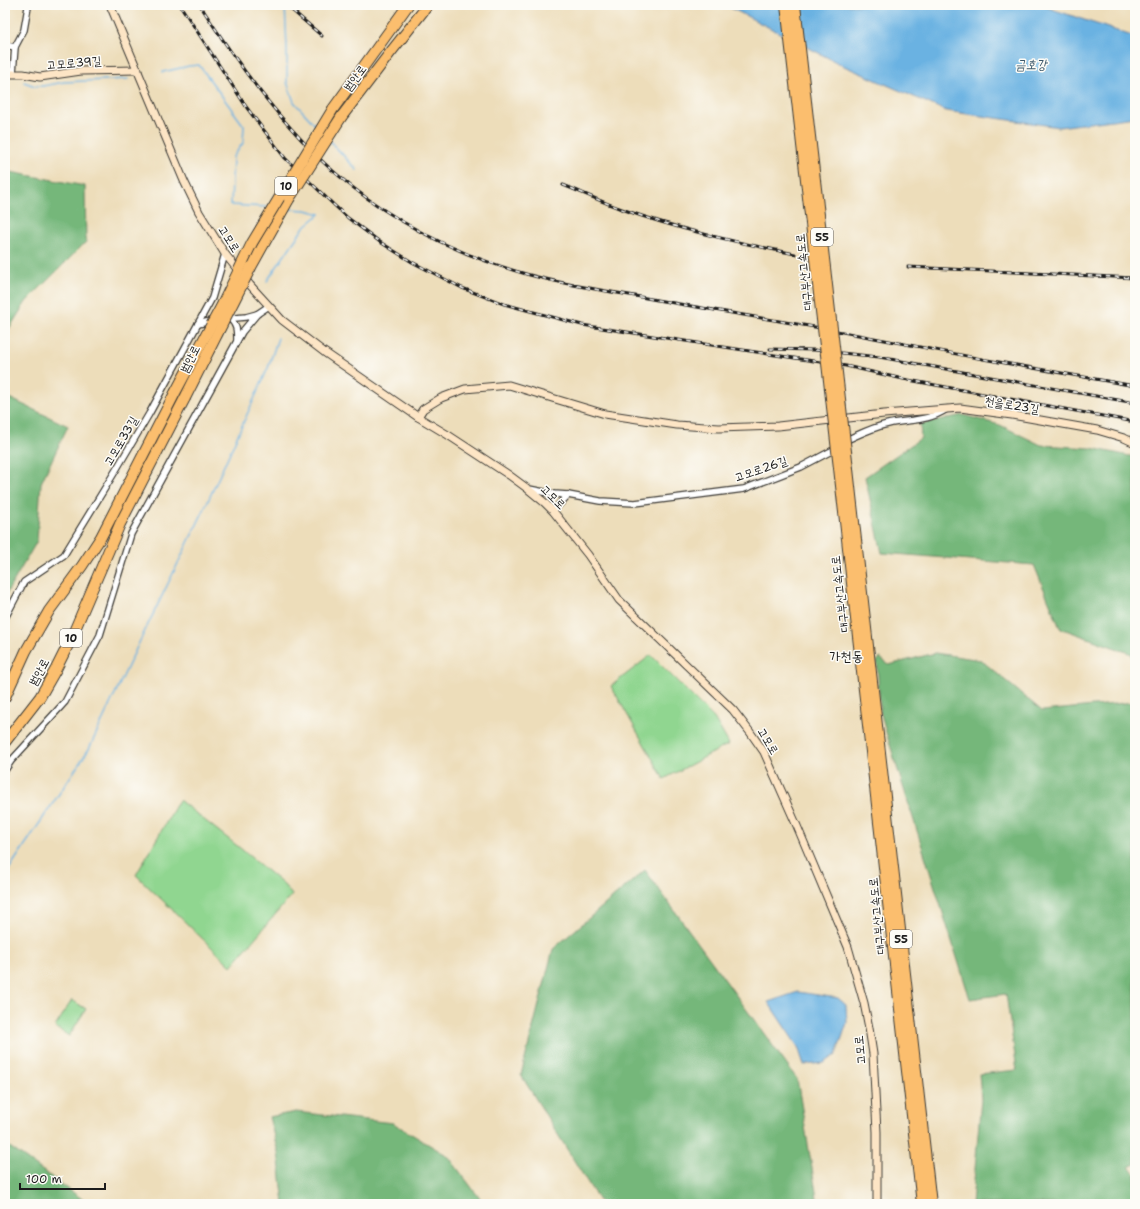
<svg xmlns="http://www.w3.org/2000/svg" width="1140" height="1209" font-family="'Shantell Sans','Poor Story',sans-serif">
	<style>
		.green { fill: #90d690; stroke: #567956 }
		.forest { fill: #74b77a; stroke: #486a4b }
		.water { fill: #6bb2e2; stroke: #44677f }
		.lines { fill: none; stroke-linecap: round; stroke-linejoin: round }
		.stream { stroke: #6bb2e2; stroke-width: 1.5 }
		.street-casing { stroke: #3b3934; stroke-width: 8 }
		.secondary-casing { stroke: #3b3934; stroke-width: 9 }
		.highway-casing { stroke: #3b3934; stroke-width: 12 }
		.street { stroke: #fff; stroke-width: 5.5 }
		.secondary { stroke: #fde5c5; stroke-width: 7 }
		.highway { stroke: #fbbe6e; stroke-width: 10 }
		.rail-casing { stroke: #1c1c1c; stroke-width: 3 }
		.rail { stroke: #fdfcf7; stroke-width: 1.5; stroke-dasharray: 4.5; stroke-linecap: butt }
		.highway-bridge-casing { stroke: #3b3934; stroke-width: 12; stroke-linecap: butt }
		.highway-bridge { stroke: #fbbe6e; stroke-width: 10 }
		.labels { text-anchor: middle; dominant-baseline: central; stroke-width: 3; stroke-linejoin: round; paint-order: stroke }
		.shield { fill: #fdfcf7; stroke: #605f5e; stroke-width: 1 }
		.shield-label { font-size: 11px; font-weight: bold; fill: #1c1c1c }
		.street-label { font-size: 12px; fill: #1c1c1c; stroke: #fdfcf7 }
		.water-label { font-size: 13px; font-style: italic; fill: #3c586b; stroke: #fdfcf7 }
		.quarter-label { font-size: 14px; fill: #1c1c1c; stroke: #fdfcf7 }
	</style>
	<rect width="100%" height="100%" fill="#fdfcf7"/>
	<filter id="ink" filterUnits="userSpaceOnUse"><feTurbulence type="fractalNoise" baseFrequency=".025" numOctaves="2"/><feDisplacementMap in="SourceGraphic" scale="8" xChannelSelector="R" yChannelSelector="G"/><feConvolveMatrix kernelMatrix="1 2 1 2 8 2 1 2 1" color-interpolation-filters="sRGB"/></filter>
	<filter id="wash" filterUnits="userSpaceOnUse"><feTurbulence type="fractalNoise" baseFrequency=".012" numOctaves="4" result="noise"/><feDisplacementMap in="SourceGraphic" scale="16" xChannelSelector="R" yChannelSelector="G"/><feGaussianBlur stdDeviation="0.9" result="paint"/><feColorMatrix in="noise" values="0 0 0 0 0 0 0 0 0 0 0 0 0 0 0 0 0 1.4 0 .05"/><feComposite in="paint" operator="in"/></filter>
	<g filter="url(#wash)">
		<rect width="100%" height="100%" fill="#edddba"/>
		<!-- green -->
		<g class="green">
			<path d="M651 655 714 718 729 744 664 779 611 686Z"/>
			<path d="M179 800 240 848 284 885 292 895 231 966 136 875Z"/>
			<path d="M72 1000 86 1009 69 1036 55 1027Z"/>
		</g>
		<!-- forest -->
		<g class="forest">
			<path d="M5 171 85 186 86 242 26 302 5 335Z"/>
			<path d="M5 396 68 426 41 483 37 541 5 596Z"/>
			<path d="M963 415 1000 425 1041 445 1091 448 1135 457V680L1132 654 1060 628 1034 565 882 553 865 477 921 438 920 424Z"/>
			<path d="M935 653 981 660 1042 711 1135 702V1164L1129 1167 1135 1173V1204H972L981 1099 979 1074 1017 1070 1006 994 970 999 885 729 880 710 877 661 880 658 889 665Z"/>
			<path d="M645 870 797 1079 818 1204H601L521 1075 553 949Z"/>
			<path d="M296 1112 393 1123 448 1156 484 1204H284L278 1152 269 1117Z"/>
			<path d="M7 1145 89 1204H5V1147Z"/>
		</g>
		<!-- water -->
		<g class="water">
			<path d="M725 5H1040L1135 37V117L1059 127 946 111 844 66Z"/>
			<path d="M798 992 838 998 846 1005 847 1023 836 1055 824 1063 804 1065 798 1047 768 1002Z"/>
		</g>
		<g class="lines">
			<!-- stream -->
			<g class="stream">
				<path d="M285 5 287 48V82L294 102 318 128"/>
				<path d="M163 72 189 66 199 65 244 126 243 143 233 157 231 205 268 207"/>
				<path d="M24 82 35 86H43L64 82 128 79"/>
				<path d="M330 141 357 170"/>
				<path d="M288 209 306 210 320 214"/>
				<path d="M267 281 304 227 320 214"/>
				<path d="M5 875 89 749 137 647 203 512 268 368 278 338"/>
			</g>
		</g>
	</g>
	<g filter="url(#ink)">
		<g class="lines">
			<defs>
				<g id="street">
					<path d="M5 45 15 47"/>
					<path d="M13 73 15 47 24 30 28 7"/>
					<path d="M229 318C237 324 237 331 237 340"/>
					<path d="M224 319 246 317 257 314"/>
					<path d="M198 324 215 320"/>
					<path d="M844 441C858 435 873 427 888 424 910 419 927 422 947 409"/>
					<path d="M529 489 554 494 568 495 600 501 635 503 744 489 801 467 837 448"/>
					<path d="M553 511 568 495"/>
					<path d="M5 618 24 582 64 555 116 470 149 414 212 298 225 254"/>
					<path d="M5 770 11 761 65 702 100 635 131 534 242 332 257 314 269 306"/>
				</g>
				<g id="secondary">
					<path d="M110 5 184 181 199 212 225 254 250 285 282 320 324 352 418 417 448 435 509 475 528 489 545 503 553 511 588 555 619 600 733 710 750 732 764 752 797 826 848 947 864 1003 869 1028 873 1054 877 1132V1204"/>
					<path d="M5 74H23L40 77 81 71 138 70"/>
					<path d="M418 417 423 409 441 398 465 389 509 385 605 414 677 425 719 428 778 426 884 414 960 408 1012 415 1097 430 1124 438 1135 443"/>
				</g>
				<g id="highway">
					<path d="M333 109 408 5"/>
					<path d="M342 116 390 53 428 5"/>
					<path d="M251 267 289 199"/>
					<path d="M839 468 922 1204"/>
					<path d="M848 469 931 1204"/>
					<path d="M5 697 26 651 49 611 82 566 101 537 175 393"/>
					<path d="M5 742 40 697 56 669 70 641 120 524 185 398"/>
				</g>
			</defs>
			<!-- street casing -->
			<use href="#street" class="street-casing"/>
			<!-- secondary casing -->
			<use href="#secondary" class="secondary-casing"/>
			<!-- highway casing -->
			<use href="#highway" class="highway-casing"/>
			<!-- street -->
			<use href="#street" class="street"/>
			<!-- secondary -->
			<use href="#secondary" class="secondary"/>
			<!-- highway -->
			<use href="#highway" class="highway"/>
			<defs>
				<g id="rail">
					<path d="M180 5 247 108 285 158 335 206 348 218 380 242 412 262 462 288 504 304 582 325 846 366 903 379 1135 422"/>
					<path d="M200 5C229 51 261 96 298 136 309 148 320 160 332 170 387 219 455 254 526 274 562 284 599 290 635 296 689 306 743 315 797 324 864 335 932 350 999 362 1045 370 1090 378 1135 386"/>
					<path d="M286 5 322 36"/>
					<path d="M563 185C581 192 600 201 619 208 676 229 735 242 795 254"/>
					<path d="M908 267 1135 278"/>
					<path d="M770 349 814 350 879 357 1135 403"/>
				</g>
			</defs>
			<!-- rail casing -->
			<use href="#rail" class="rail-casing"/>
			<!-- rail -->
			<use href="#rail" class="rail"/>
			<defs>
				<g id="highway-bridge">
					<path d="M786 5 839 468"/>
					<path d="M795 5 848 469"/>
					<path d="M289 199 342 116"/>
					<path d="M175 393 222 305 252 243 333 109"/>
					<path d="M185 398 251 267"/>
				</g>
			</defs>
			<!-- highway-bridge casing -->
			<use href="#highway-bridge" class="highway-bridge-casing"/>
			<!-- highway-bridge -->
			<use href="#highway-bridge" class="highway-bridge"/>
		</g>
	</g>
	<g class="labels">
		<!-- shield labels -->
		<g class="shield">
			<rect x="275" y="177" width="22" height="18" rx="3"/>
			<rect x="811" y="228" width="22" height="18" rx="3"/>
			<rect x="60" y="629" width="22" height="18" rx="3"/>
			<rect x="890" y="930" width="22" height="18" rx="3"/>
		</g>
		<g class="shield-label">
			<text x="286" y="186">10</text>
			<text x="822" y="237">55</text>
			<text x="71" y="638">10</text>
			<text x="901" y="939">55</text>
		</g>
		<!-- street labels -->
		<g class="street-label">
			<text transform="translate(74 63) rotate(-5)">고모로39길</text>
			<text transform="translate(355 78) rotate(-53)">범안로</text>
			<text transform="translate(229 239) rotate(57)">고모로</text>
			<text transform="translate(804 272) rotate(-96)">대구부산고속도로</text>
			<text transform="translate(190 359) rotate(-63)">범안로</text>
			<text transform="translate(1012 405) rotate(9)">천을로23길</text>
			<text transform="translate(121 441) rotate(-60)">고모로33길</text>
			<text transform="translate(761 469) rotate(-19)">고모로26길</text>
			<text transform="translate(553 497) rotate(44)">고모로</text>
			<text transform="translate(840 594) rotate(-97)">대구부산고속도로</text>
			<text transform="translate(39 672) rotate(-61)">범안로</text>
			<text transform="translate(768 741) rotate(59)">고모로</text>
			<text transform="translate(877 916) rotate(-96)">대구부산고속도로</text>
			<text transform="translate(860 1050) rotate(-96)">고모로</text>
		</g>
		<!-- water labels -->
		<g class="water-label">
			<text x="1031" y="64">금호강</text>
		</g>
		<!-- quarter labels -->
		<g class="quarter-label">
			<text x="846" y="656">가천동</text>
		</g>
	</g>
	<!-- margin -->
	<rect width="1140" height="1209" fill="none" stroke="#fdfcf7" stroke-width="20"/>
	<!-- scale -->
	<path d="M20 1183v6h85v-6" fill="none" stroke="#1c1c1c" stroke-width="2"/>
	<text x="26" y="1183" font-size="12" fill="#1c1c1c" stroke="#fdfcf7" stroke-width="3" paint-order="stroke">100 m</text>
</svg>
